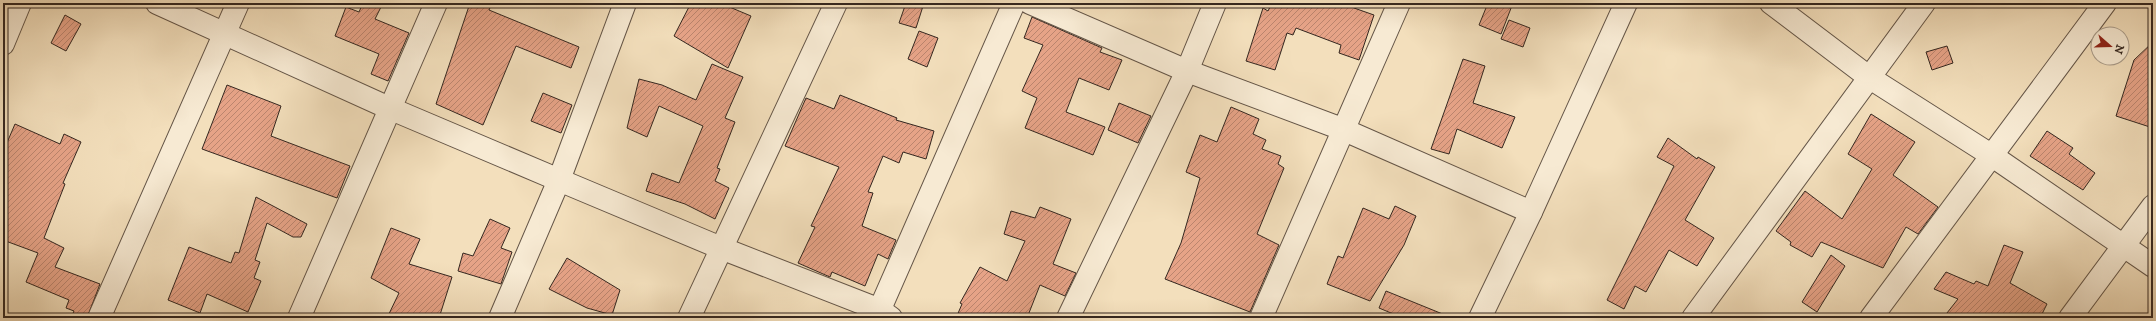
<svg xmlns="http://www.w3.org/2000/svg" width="2156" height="321" font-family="'IM FELL DW Pica',serif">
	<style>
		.building { fill: url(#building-hatch); stroke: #342720 }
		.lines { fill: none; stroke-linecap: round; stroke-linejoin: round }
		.minor-casing { stroke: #645547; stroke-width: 24 }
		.minor { stroke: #f7ead3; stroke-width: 22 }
	</style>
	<defs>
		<pattern id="building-hatch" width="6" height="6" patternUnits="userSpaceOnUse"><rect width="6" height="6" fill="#e6a387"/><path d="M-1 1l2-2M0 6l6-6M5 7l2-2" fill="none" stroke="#bb856e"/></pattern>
	</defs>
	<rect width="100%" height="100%" fill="#f3dfbc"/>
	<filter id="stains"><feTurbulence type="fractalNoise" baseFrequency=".005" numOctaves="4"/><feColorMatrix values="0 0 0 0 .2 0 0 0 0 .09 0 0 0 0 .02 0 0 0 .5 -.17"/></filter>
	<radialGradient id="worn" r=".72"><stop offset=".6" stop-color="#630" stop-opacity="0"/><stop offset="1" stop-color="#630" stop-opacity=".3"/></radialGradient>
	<!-- building -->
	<g class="building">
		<path d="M363 3H383L375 19 409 33 388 81 371 74 379 54 335 36 346 7 359 12Z"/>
		<path d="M470 3H492L489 10 579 47 571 68 516 46 483 125 436 104Z"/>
		<path d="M691 3H720L751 16 728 68 674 36Z"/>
		<path d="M906 3H924L916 28 899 23Z"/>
		<path d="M1272 3H1356L1354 8 1374 15 1359 60 1339 53 1341 45 1296 28 1293 35 1287 33 1275 70 1246 61 1263 8 1268 11Z"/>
		<path d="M1488 3H1513L1501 34 1479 25Z"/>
		<path d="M65 15 81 24 66 51 51 43Z"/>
		<path d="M1032 17 1102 48 1100 52 1122 60 1109 90 1079 78 1066 112 1105 127 1093 155 1025 128 1037 98 1022 91 1043 45 1024 38Z"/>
		<path d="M1509 20 1530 28 1523 47 1501 39Z"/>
		<path d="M919 31 938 38 927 67 908 59Z"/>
		<path d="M2153 42V128L2116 116 2134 60Z"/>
		<path d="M1947 46 1953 63 1932 70 1926 52Z"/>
		<path d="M1463 59 1485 66 1473 103 1515 117 1502 148 1457 129 1449 154 1431 149Z"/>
		<path d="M712 64 743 77 725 118 735 122 717 168 720 169 715 181 729 188 715 219 685 204 646 191 652 173 679 183 703 126 659 106 647 137 627 128 639 79 662 85 696 100Z"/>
		<path d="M227 85 281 106 271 136 350 166 337 198 202 149Z"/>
		<path d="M543 93 572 105 561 133 531 121Z"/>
		<path d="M840 95 897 118 896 120 934 131 926 159 903 152 899 163 883 156 868 192 873 193 862 226 896 240 888 259 878 254 865 286 832 272 830 277 798 263 815 227 811 226 839 167 785 146 806 98 834 109Z"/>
		<path d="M1119 103 1151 116 1138 143 1108 130Z"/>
		<path d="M1231 107 1259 119 1253 134 1266 140 1262 149 1281 156 1278 164 1284 168 1257 234 1279 245 1250 312 1165 279 1181 243 1200 178 1186 172 1200 135 1217 142Z"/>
		<path d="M1871 114 1915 142 1893 175 1938 207 1918 234 1906 227 1883 268 1821 242 1812 257 1790 245 1791 242 1776 231 1805 191 1842 219 1872 169 1848 154Z"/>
		<path d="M15 124 60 144 64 134 81 142 63 183 65 184 44 238 64 248 55 267 100 284 87 318H71L74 311 66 308 69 300 26 282 38 253 3 240V152Z"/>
		<path d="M2047 131 2073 148 2069 154 2095 173 2083 190 2030 156Z"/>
		<path d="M1668 138 1697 159 1698 157 1715 167 1685 220 1714 238 1697 266 1669 250 1646 292 1635 286 1624 309 1607 300 1674 166 1657 157Z"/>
		<path d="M256 197 307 224 301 237H293L267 223 255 260 260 262 254 278 261 281 248 312 207 294 200 313 168 300 189 247 231 263 235 252 239 253Z"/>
		<path d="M1395 206 1416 216 1404 245 1370 301 1327 284 1338 256 1343 258 1363 208 1389 219Z"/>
		<path d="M1040 207 1071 219 1053 264 1076 273 1065 296 1040 285 1027 318H956L962 304 960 303 980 267 1007 281 1025 241 1004 234 1011 211 1035 218Z"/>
		<path d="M490 219 510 228 501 248 512 252 501 284 458 271 463 253 473 256Z"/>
		<path d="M391 228 420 239 409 264 452 277 439 318H387L399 293 371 278Z"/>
		<path d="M2004 245 2023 252 2010 283 2047 304 2040 318H1943L1958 299 1934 289 1946 272 1974 284 1976 281 1988 286Z"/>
		<path d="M1831 255 1845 266 1817 312 1802 302Z"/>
		<path d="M567 258 620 290 612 315 587 308 549 289Z"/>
		<path d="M1386 291 1450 317V318H1403L1379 308Z"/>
	</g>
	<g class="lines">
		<defs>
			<g id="minor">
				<path d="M157 3 389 108 559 180 721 248 880 310 891 318"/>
				<path d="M1030 3 1187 71 1342 129 1531 212"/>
				<path d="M1771 3 1870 78 1991 155 2153 266"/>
				<path d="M3 44 20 3"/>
				<path d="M99 318 238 3"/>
				<path d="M299 318 436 3"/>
				<path d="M500 318 559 180 625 3"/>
				<path d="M689 318 836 3"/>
				<path d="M876 318 1014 3"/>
				<path d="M1068 318 1187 71 1215 3"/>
				<path d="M1261 318 1399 3"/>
				<path d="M1480 318 1531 212 1626 3"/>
				<path d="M1693 318 1924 3"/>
				<path d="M1871 318 2105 3"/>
				<path d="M2070 318 2153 206"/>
			</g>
		</defs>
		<!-- minor casing -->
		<use href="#minor" class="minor-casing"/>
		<!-- minor -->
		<use href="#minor" class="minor"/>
	</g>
	<!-- margin -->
	<rect width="2156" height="321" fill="none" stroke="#f3dfbc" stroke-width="16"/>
	<rect x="4" y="4" width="2148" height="313" fill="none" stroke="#342720" stroke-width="2"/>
	<rect x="8" y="8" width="2140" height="305" fill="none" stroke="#342720"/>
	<!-- north arrow -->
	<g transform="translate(2110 46) rotate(110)"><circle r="19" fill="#f7ead3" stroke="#a99c8b"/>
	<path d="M0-3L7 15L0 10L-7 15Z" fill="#8f2418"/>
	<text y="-6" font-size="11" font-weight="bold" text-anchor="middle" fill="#342720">N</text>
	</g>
	<rect width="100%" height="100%" filter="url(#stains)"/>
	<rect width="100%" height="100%" fill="url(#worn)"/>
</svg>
